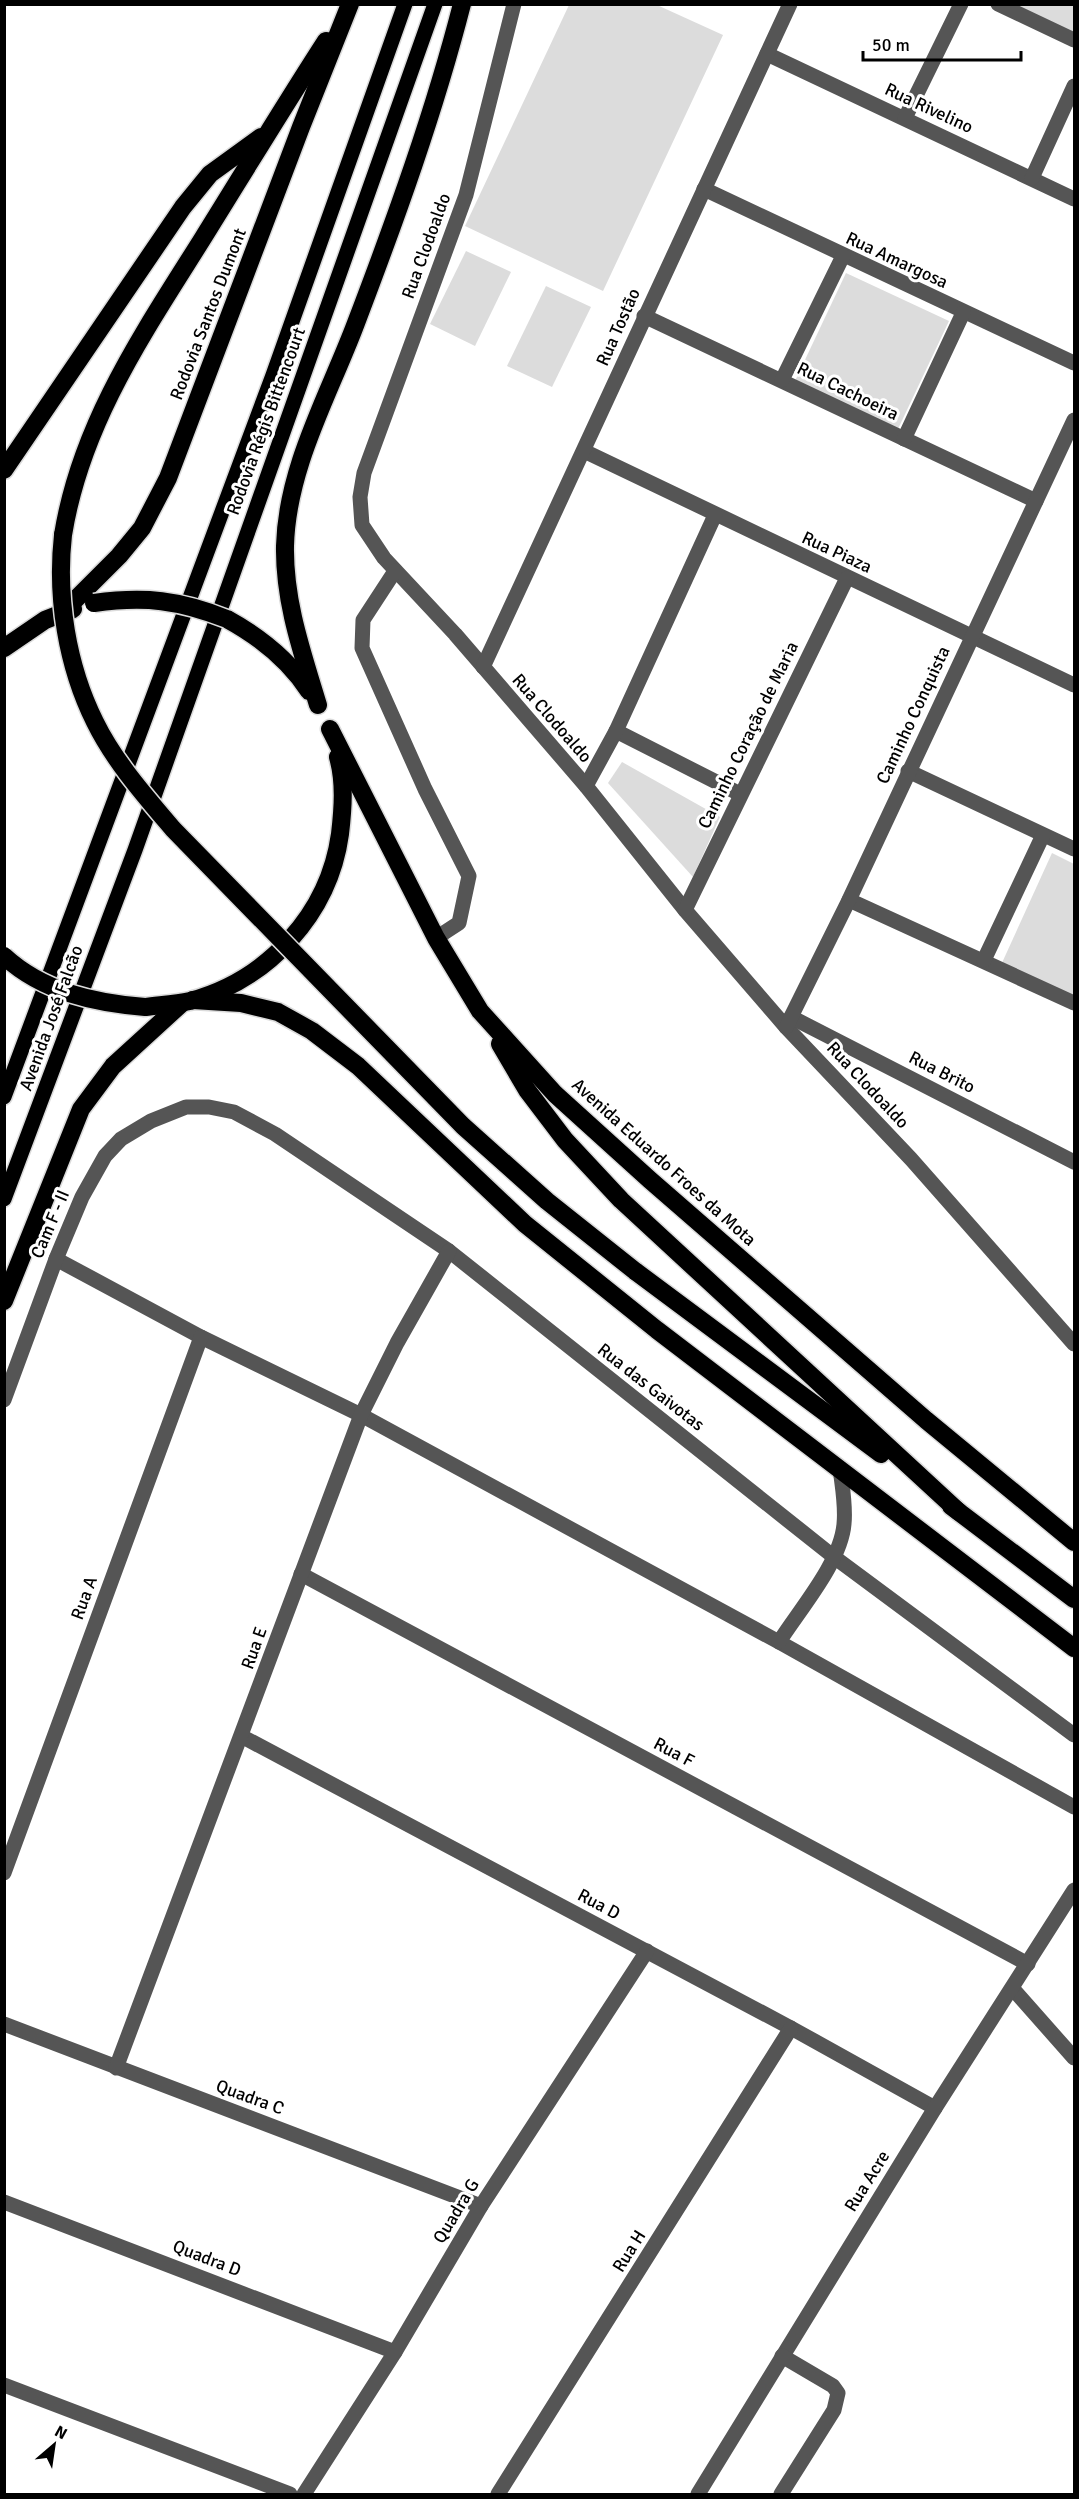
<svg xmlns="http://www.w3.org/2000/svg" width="1079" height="2499" font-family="Signika,sans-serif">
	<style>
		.green { fill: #dcdcdc }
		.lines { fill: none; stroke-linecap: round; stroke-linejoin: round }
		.major-casing { stroke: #dbdbdb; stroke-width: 18 }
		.highway-casing { stroke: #dbdbdb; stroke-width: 21 }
		.minor { stroke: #555; stroke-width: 15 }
		.major { stroke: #000; stroke-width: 15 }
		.highway { stroke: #000; stroke-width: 18 }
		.highway-bridge-casing { stroke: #dbdbdb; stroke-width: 21; stroke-linecap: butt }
		.highway-bridge { stroke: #000; stroke-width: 18 }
		.labels { text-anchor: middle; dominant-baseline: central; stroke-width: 6; stroke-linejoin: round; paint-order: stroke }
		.street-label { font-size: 18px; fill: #000; stroke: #fff }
	</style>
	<rect width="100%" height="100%" fill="#fff"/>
	<!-- green -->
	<g class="green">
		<path d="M569 5H657L723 35 603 291 465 226Z"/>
		<path d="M1007 5H1074V36Z"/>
		<path d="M466 251 511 272 475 346 430 324Z"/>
		<path d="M846 273 949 321 898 429 795 381Z"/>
		<path d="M546 286 591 307 552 387 507 366Z"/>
		<path d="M622 762 720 817 693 877 608 783Z"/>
		<path d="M1052 853 1074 864V999L1001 965Z"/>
	</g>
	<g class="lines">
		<defs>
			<g id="major">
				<path d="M4 1097 273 375 405 4"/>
				<path d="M4 1199 135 850 435 4"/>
			</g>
			<g id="highway">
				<path d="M4 470 183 207 210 174 261 137"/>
				<path d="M63 535C81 423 144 332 203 238 244 172 284 106 326 41"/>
				<path d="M62 613 119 556 142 528 168 478 301 127 350 4"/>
				<path d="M227 619C260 637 288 659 309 691"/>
				<path d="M4 648 45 620 73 609"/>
				<path d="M318 705C302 652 284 601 285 546 287 467 329 395 356 323 396 218 434 113 462 4"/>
				<path d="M330 729 436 938 480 1011 555 1094 650 1180 926 1420 1074 1542"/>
				<path d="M193 1000 241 1003 278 1012 312 1031 358 1066 525 1224 657 1330 1074 1648"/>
				<path d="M145 1007C160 1005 176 1004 190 1001 268 980 329 914 340 834 343 808 345 782 338 757"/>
				<path d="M500 1044 527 1090 565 1140 621 1200 959 1512"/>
				<path d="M635 1271 881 1454"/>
				<path d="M4 1301 81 1109 113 1066 182 1003"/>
				<path d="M951 1506 1074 1599"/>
			</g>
		</defs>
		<!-- major casing -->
		<use href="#major" class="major-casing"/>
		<!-- highway casing -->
		<use href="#highway" class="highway-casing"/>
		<!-- minor -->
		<g class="minor">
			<path d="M514 4 466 195 364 473 360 497 362 525 384 558 455 634 586 786 685 910 786 1027 911 1159 1074 1344"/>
			<path d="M998 4 1074 40"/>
			<path d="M767 54 1074 199"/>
			<path d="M905 118 961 4"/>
			<path d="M1032 178 1074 86"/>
			<path d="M704 189 1074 363"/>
			<path d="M644 316 1036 501"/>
			<path d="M782 380 843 256"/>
			<path d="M904 439 963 313"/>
			<path d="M584 451 1074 685"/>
			<path d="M395 571 363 620 362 648 425 789 469 876 459 923 436 938"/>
			<path d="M483 667 790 4"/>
			<path d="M616 731 740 794"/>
			<path d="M908 771 1074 849"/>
			<path d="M586 786 616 731 715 515"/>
			<path d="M849 900 1074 1003"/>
			<path d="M685 910 847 578"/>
			<path d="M984 960 1043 835"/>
			<path d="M791 1017 1074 1162"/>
			<path d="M786 1027 849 900 1074 420"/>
			<path d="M56 1259 201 1337 361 1415 779 1642 1074 1807"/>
			<path d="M4 1400 56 1259 82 1197 105 1156 121 1139 151 1121 186 1107H209L234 1112 275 1134 449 1251 834 1557 1074 1735"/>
			<path d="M301 1574 1028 1964"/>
			<path d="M779 1642C800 1609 841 1562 844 1524 846 1505 842 1486 840 1468"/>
			<path d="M243 1737 791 2028 935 2108"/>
			<path d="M4 1873 201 1337"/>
			<path d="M1013 1989 1074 2058"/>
			<path d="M4 2024 481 2206"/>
			<path d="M116 2068 361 1415 397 1343 449 1251"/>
			<path d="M4 2202 395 2352"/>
			<path d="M4 2385 290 2494"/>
			<path d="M304 2494 395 2352 481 2206 647 1951"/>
			<path d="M498 2494 791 2028"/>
			<path d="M698 2494 935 2108 1074 1890"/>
			<path d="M781 2494 834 2410 838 2393 833 2386 782 2356"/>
		</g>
		<!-- major -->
		<use href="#major" class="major"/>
		<!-- highway -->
		<use href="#highway" class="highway"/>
		<defs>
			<g id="highway-bridge">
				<path d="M63 535C56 597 67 666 95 722 114 761 145 796 173 829L463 1126 547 1201 635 1271"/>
				<path d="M94 603C145 596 179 600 227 619"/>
				<path d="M4 956C43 992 95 1003 145 1007"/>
			</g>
		</defs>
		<!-- highway-bridge casing -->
		<use href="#highway-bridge" class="highway-bridge-casing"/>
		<!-- highway-bridge -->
		<use href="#highway-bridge" class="highway-bridge"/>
	</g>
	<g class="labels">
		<!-- street labels -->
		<g class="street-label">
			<text transform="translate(929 108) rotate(25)">Rua Rivelino</text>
			<text transform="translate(426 246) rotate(-70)">Rua Clodoaldo</text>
			<text transform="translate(897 260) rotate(25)">Rua Amargosa</text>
			<text transform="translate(208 314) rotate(-69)">Rodovia Santos Dumont</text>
			<text transform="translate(618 327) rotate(-66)">Rua Tostão</text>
			<text transform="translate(848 391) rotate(26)">Rua Cachoeira</text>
			<text transform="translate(266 421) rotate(-70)">Rodovia Régis Bittencourt</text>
			<text transform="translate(837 552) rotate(25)">Rua Piaza</text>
			<text transform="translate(913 715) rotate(-65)">Caminho Conquista</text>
			<text transform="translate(552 718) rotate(49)">Rua Clodoaldo</text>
			<text transform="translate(748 735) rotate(-64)">Caminho Coração de Maria</text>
			<text transform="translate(51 1018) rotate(-70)">Avenida José Falcão</text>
			<text transform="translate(942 1072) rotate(27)">Rua Brito</text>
			<text transform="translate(868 1085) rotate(47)">Rua Clodoaldo</text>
			<text transform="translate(664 1162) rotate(42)">Avenida Eduardo Froes da Mota</text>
			<text transform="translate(50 1224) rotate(-67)">Cam F - II</text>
			<text transform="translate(651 1387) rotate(38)">Rua das Gaivotas</text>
			<text transform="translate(84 1598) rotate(-70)">Rua A</text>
			<text transform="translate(254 1648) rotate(-70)">Rua E</text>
			<text transform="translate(674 1752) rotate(28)">Rua F</text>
			<text transform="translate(599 1904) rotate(28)">Rua D</text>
			<text transform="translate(250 2097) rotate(20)">Quadra C</text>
			<text transform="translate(867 2181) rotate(-58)">Rua Acre</text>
			<text transform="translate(456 2211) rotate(-59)">Quadra G</text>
			<text transform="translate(629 2251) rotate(-58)">Rua H</text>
			<text transform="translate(207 2258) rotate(21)">Quadra D</text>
		</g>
	</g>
	<!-- border -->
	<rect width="1079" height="2499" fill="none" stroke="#000000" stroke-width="12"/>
	<!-- north arrow -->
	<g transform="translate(54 2445) rotate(29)" stroke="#ffffff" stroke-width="4.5" paint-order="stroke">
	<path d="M0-4.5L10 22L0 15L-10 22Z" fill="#000000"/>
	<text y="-9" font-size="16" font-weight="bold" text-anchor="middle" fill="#000000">N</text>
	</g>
	<!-- scale -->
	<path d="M863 51v9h158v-9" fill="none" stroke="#000000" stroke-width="3"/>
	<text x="872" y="51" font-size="18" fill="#000000" stroke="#ffffff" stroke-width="4.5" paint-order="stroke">50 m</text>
</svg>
